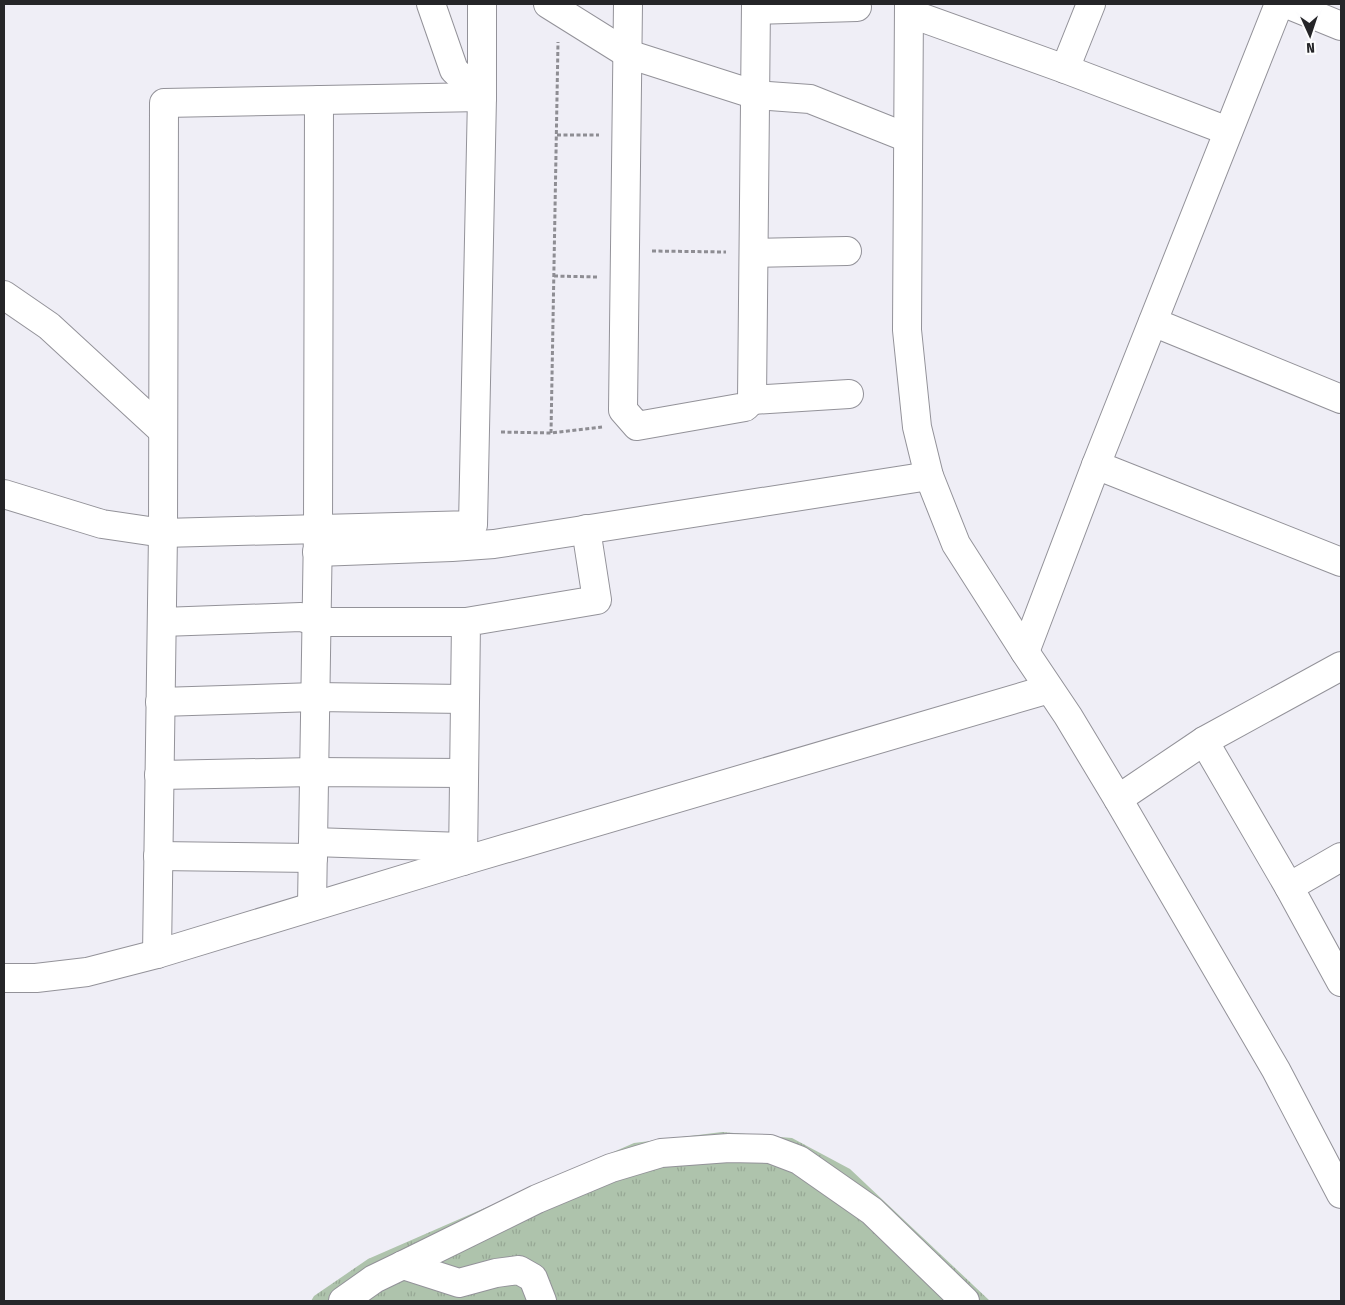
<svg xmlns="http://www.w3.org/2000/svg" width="1345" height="1305" font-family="'Fira Sans Condensed',sans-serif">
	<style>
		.grass { fill: url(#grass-tufts) }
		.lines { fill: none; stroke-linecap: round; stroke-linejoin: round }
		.minor-casing { stroke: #939299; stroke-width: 30 }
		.path { stroke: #8e8d93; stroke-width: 3; stroke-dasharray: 4 2.5; stroke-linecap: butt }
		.minor { stroke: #fff; stroke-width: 28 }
	</style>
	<defs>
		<pattern id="grass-tufts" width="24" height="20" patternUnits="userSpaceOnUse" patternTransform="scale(1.25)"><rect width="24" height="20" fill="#aec3ac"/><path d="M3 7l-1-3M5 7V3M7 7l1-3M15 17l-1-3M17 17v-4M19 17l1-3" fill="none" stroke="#96a794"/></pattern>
	</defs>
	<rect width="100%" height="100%" fill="#efeef6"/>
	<!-- grass -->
	<path class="grass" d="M722 1132 792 1138 850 1169 990 1301H311L314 1296 368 1259 634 1143Z"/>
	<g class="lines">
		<defs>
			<g id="minor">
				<path d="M431 4 454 70 482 97"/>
				<path d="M548 4 628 54 756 95 810 99 908 138"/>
				<path d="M628 4 623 410 637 426 745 407 752 400 756 4"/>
				<path d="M909 4 907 330 917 427 929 476 956 544 1025 652 1068 716 1118 799 1276 1070 1341 1194"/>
				<path d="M1287 4 1341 26"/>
				<path d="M756 10 857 7"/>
				<path d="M909 13 1065 69 1228 131"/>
				<path d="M1065 69 1091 4"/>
				<path d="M754 253 847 251"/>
				<path d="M4 295 49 326 163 431"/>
				<path d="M1153 322 1341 399"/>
				<path d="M752 400 849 394"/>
				<path d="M1096 465 1341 562"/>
				<path d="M4 494 102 524 163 533 473 525 482 97V4"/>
				<path d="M317 552 452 547 494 544 929 476"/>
				<path d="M162 622 301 617 317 622H466"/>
				<path d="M1025 652 1096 465 1279 4"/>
				<path d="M160 702 315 697 465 699"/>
				<path d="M1204 741 1289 887 1341 982"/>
				<path d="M159 775 314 772 464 773"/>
				<path d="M1118 799 1204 741 1341 666"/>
				<path d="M313 842 463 847"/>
				<path d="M158 856 313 858"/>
				<path d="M463 861 466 622 597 600 586 529"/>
				<path d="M1289 887 1341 857"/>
				<path d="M312 906 318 529 319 100"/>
				<path d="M157 954 163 533 164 103 482 97"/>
				<path d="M4 978H36L87 972 157 954 463 861 1049 689"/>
				<path d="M403 1265 459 1283 496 1273 519 1270 533 1278 542 1301"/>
				<path d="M343 1301 374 1279 403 1265 537 1199 611 1168 661 1153 729 1148 770 1149 799 1160 872 1211 965 1301"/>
			</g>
		</defs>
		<!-- minor casing -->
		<use href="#minor" class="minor-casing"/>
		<!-- path -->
		<g class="path">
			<path d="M557 135H599"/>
			<path d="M652 251 726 252"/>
			<path d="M554 276 598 277"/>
			<path d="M501 432 551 433 602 427"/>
			<path d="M551 433 558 42"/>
		</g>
		<!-- minor -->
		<use href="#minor" class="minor"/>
	</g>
	<!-- border -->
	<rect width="1345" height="1305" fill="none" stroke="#252528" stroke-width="10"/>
	<!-- north arrow -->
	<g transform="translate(1310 35) rotate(177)" stroke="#fdfdfe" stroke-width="4" paint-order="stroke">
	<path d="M0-4L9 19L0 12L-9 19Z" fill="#252528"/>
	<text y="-8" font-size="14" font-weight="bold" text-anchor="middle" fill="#252528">N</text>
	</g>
</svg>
